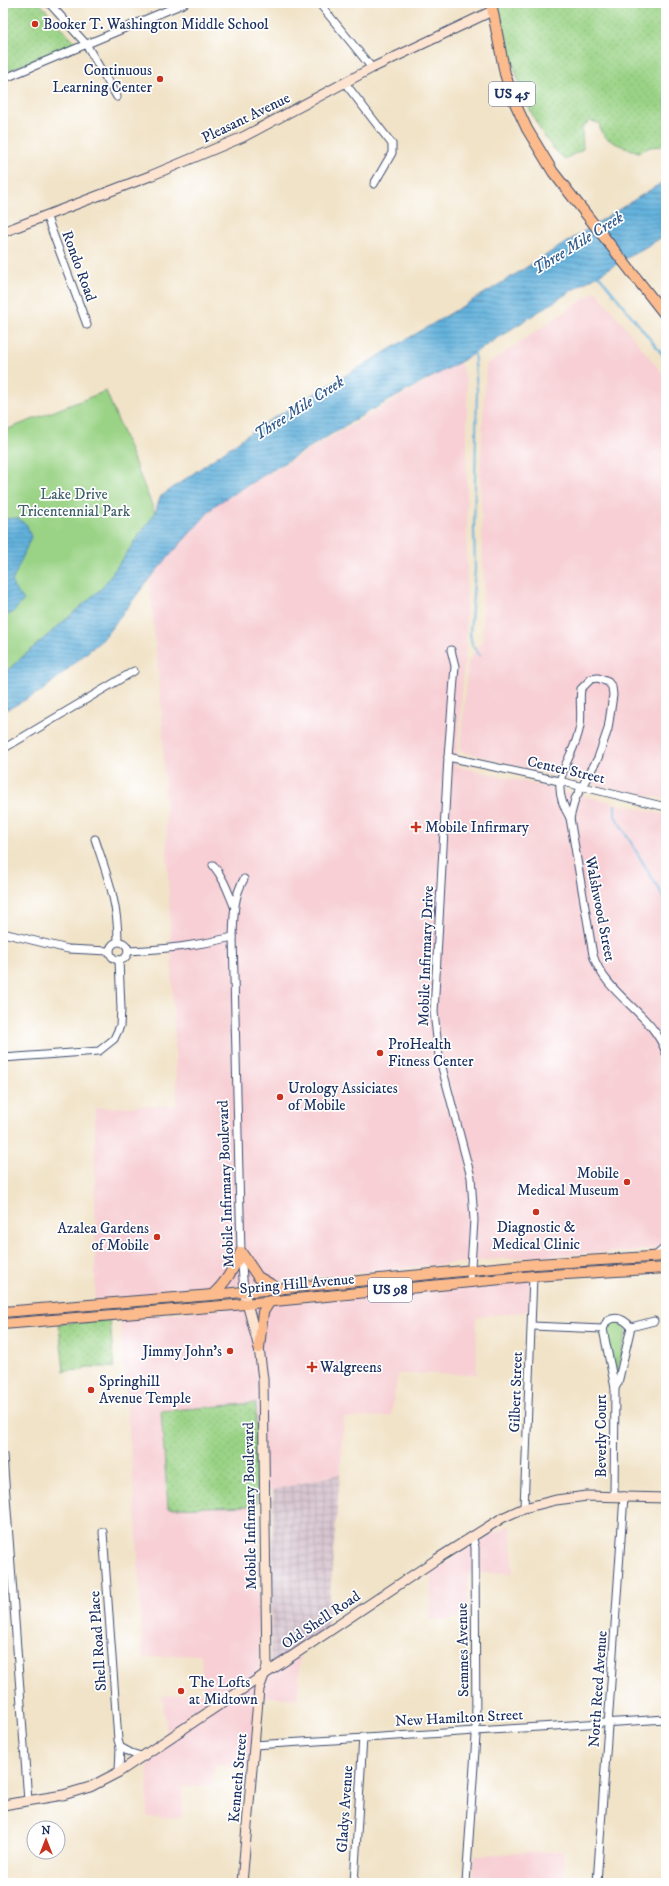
<svg xmlns="http://www.w3.org/2000/svg" width="669" height="1886" font-family="'IM FELL DW Pica',serif">
	<style>
		.built { fill: #f7cfd4 }
		.industrial { fill: url(#industrial-grid) }
		.grass { fill: url(#grass-dots); stroke: #5a8172 }
		.green { fill: #9ad385; stroke: #5a8172 }
		.water { fill: url(#water-rules); stroke: #3e709d }
		.lines { fill: none; stroke-linecap: round; stroke-linejoin: round }
		.stream { stroke: #62b1dc; stroke-width: 2 }
		.street-casing { stroke: #3b4a6e; stroke-width: 9 }
		.secondary-casing { stroke: #3b4a6e; stroke-width: 11 }
		.primary-casing { stroke: #3b4a6e; stroke-width: 12 }
		.street { stroke: #fff; stroke-width: 7 }
		.secondary { stroke: #fde4d1; stroke-width: 9 }
		.primary { stroke: #fbbb8d; stroke-width: 10 }
		.poi-dot { fill: #c8321e; stroke: #fff; stroke-width: 1.5 }
		.labels { text-anchor: middle; dominant-baseline: central; stroke-width: 3.5; stroke-linejoin: round; paint-order: stroke }
		.shield { fill: #fff; stroke: #5f6d8e; stroke-width: 1 }
		.shield-label { font-size: 14px; font-weight: bold; fill: #1b2f5e }
		.poi-label { font-size: 15px; fill: #1b2f5e; stroke: #fff; text-anchor: start }
		.street-label { font-size: 15px; fill: #1b2f5e; stroke: #fff }
		.park-label { font-size: 15px; fill: #41606a; stroke: #fff }
		.water-label { font-size: 16px; font-style: italic; fill: #345c8a; stroke: #fff }
	</style>
	<defs>
		<pattern id="industrial-grid" width="8" height="8" patternUnits="userSpaceOnUse"><rect width="8" height="8" fill="#d2bdc8"/><path d="M0 4h8M4 0v8" fill="none" stroke="#aa9aa6"/></pattern>
		<pattern id="grass-dots" width="8" height="8" patternUnits="userSpaceOnUse"><rect width="8" height="8" fill="#9ad385"/><path d="M2 2h.1M6 6h.1" fill="none" stroke="#84b575" stroke-width="1.8" stroke-linecap="round"/></pattern>
		<pattern id="water-rules" width="6" height="5" patternUnits="userSpaceOnUse"><rect width="6" height="5" fill="#62b1dc"/><path d="M0 2.5h6" fill="none" stroke="#5090b6"/></pattern>
	</defs>
	<rect width="100%" height="100%" fill="#fff"/>
	<filter id="ink" filterUnits="userSpaceOnUse"><feTurbulence type="fractalNoise" baseFrequency=".025" numOctaves="2"/><feDisplacementMap in="SourceGraphic" scale="8" xChannelSelector="R" yChannelSelector="G"/><feConvolveMatrix kernelMatrix="1 2 1 2 8 2 1 2 1" color-interpolation-filters="sRGB"/></filter>
	<filter id="wash" filterUnits="userSpaceOnUse"><feTurbulence type="fractalNoise" baseFrequency=".012" numOctaves="4" result="noise"/><feDisplacementMap in="SourceGraphic" scale="16" xChannelSelector="R" yChannelSelector="G"/><feGaussianBlur stdDeviation="0.9" result="paint"/><feColorMatrix in="noise" values="0 0 0 0 0 0 0 0 0 0 0 0 0 0 0 0 0 1.4 0 .05"/><feComposite in="paint" operator="in"/></filter>
	<g filter="url(#wash)">
		<rect width="100%" height="100%" fill="#f1e3c8"/>
		<!-- built -->
		<g class="built">
			<path d="M596 291 666 378V799L554 776 460 751 468 662 482 641 484 585 480 476 486 365Z"/>
			<path d="M460 362 467 384V534L466 642 456 766 666 815V1249L498 1259 95 1300V1108L177 1105 162 714 149 579 215 505Z"/>
			<path d="M530 1280 529 1311 476 1317 477 1374H398L391 1416 344 1418 340 1474 273 1490 257 1491 260 1681 300 1655 298 1699 256 1696 250 1768 214 1764 213 1786H183L182 1818 147 1817 148 1760 169 1746 162 1696 203 1693 201 1654 143 1658 136 1520 120 1318Z"/>
			<path d="M511 1525 513 1573H468V1617L452 1618V1620H431V1573L484 1538Z"/>
			<path d="M563 1851 564 1883H473L475 1855Z"/>
		</g>
		<!-- industrial -->
		<path class="industrial" d="M340 1474 327 1629 270 1666 273 1490Z"/>
		<!-- grass -->
		<g class="grass">
			<path d="M3 3H40L75 43 3 73Z"/>
			<path d="M498 3H666V143L663 146 650 147 639 152C629 149 607 142 602 133 600 130 600 126 599 123L590 121 582 127 583 149 565 159C529 134 506 45 498 3Z"/>
			<path d="M110 1320 114 1367H84V1370L64 1371 59 1324Z"/>
			<path d="M256 1403 257 1506 168 1508 161 1411Z"/>
		</g>
		<!-- green -->
		<g class="green">
			<path d="M106 391 155 513 102 588 3 674V431Z"/>
			<path d="M616 1320 625 1325 626 1331 618 1371 615 1373 606 1331 608 1324Z"/>
		</g>
		<!-- water -->
		<g class="water">
			<path d="M666 180V235L571 291 460 362 366 413 215 505 149 579 103 639 43 690 3 712V674L102 588 155 513 160 497 260 426 495 287Z"/>
			<path d="M17 518 27 525 31 537 12 582 14 588 24 600 12 613 3 618V519Z"/>
		</g>
		<g class="lines">
			<!-- stream -->
			<g class="stream">
				<path d="M597 273 666 359"/>
				<path d="M474 350 477 390 474 529 475 569 470 634 472 645 480 656"/>
				<path d="M615 805V816L666 901"/>
			</g>
		</g>
	</g>
	<g filter="url(#ink)">
		<g class="lines">
			<defs>
				<g id="street">
					<path d="M49 3 86 44 117 97"/>
					<path d="M319 3 372 68"/>
					<path d="M3 79 185 3"/>
					<path d="M345 83 392 144V153L374 184"/>
					<path d="M46 215 87 325"/>
					<path d="M451 650 455 666 448 757 434 1012 439 1056 471 1177 474 1220 470 1282"/>
					<path d="M598 678 608 682 612 687 613 695 608 729 598 758 575 799 570 818C545 776 573 765 580 726 582 713 579 701 581 689L591 679Z"/>
					<path d="M3 749 134 671"/>
					<path d="M448 757 559 781 666 807"/>
					<path d="M570 818 593 955C606 996 653 1013 666 1053"/>
					<path d="M95 839C107 875 118 902 118 941"/>
					<path d="M213 865C224 879 227 889 234 906"/>
					<path d="M3 933 68 949 109 951"/>
					<circle cx="119" cy="951" r="9"/>
					<path d="M128 951C167 949 196 946 233 937"/>
					<path d="M3 1058 99 1051 114 1039 120 1026 121 1009 119 960"/>
					<path d="M654 1257 666 1247"/>
					<path d="M244 1292 241 1252 233 937C234 916 233 898 244 879"/>
					<path d="M532 1326 603 1329"/>
					<path d="M631 1327 654 1321"/>
					<path d="M615 1388 618 1383 631 1327"/>
					<path d="M3 1455 28 1801"/>
					<path d="M614 1496 615 1388 603 1329 607 1321C617 1315 624 1319 631 1327"/>
					<path d="M524 1508 533 1276"/>
					<path d="M103 1532 118 1740 120 1747 119 1772"/>
					<path d="M254 1745 666 1719"/>
					<path d="M120 1747 131 1753 144 1757"/>
					<path d="M354 1883 363 1737"/>
					<path d="M466 1883 476 1736 475 1547 472 1536"/>
					<path d="M597 1883 624 1496"/>
				</g>
				<g id="secondary">
					<path d="M3 232 150 176 243 137 372 68 492 11"/>
					<path d="M3 1805 63 1795 90 1787 119 1772 437 1559 502 1518 524 1508 556 1500 587 1496 666 1498"/>
					<path d="M242 1883 259 1689 267 1667 263 1379 259 1348 244 1292"/>
				</g>
				<g id="primary">
					<path d="M491 3 505 74 514 101 527 129 553 172 666 316"/>
					<path d="M241 1252 258 1277 279 1289"/>
					<path d="M212 1295C226 1283 233 1269 241 1252"/>
					<path d="M3 1312 212 1295 536 1264 666 1256"/>
					<path d="M3 1324 234 1305 533 1276 666 1268"/>
					<path d="M259 1348 263 1312 270 1301"/>
				</g>
			</defs>
			<!-- street casing -->
			<use href="#street" class="street-casing"/>
			<!-- secondary casing -->
			<use href="#secondary" class="secondary-casing"/>
			<!-- primary casing -->
			<use href="#primary" class="primary-casing"/>
			<!-- street -->
			<use href="#street" class="street"/>
			<!-- secondary -->
			<use href="#secondary" class="secondary"/>
			<!-- primary -->
			<use href="#primary" class="primary"/>
		</g>
	</g>
	<!-- markers -->
	<g class="poi-dot">
		<circle cx="35" cy="24" r="4"/>
		<circle cx="160" cy="79" r="4"/>
		<path d="M414 821h4v4h4v4h-4v4h-4v-4h-4v-4h4z"/>
		<circle cx="380" cy="1053" r="4"/>
		<circle cx="280" cy="1097" r="4"/>
		<circle cx="627" cy="1182" r="4"/>
		<circle cx="536" cy="1212" r="4"/>
		<circle cx="157" cy="1237" r="4"/>
		<circle cx="230" cy="1351" r="4"/>
		<path d="M310 1361h4v4h4v4h-4v4h-4v-4h-4v-4h4z"/>
		<circle cx="91" cy="1390" r="4"/>
		<circle cx="181" cy="1691" r="4"/>
	</g>
	<g class="labels">
		<!-- shield labels -->
		<g class="shield">
			<rect x="489" y="82" width="46" height="24" rx="3"/>
			<rect x="368" y="1278" width="44" height="24" rx="3"/>
		</g>
		<g class="shield-label">
			<text x="512" y="94">US 45</text>
			<text x="390" y="1290">US 98</text>
		</g>
		<!-- poi labels -->
		<g class="poi-label">
			<text x="43" y="24">Booker T. Washington Middle School</text>
			<text x="152" y="70" text-anchor="end">Continuous<tspan x="152" dy="17">Learning Center</tspan></text>
			<text x="425" y="827">Mobile Infirmary</text>
			<text x="388" y="1044">ProHealth<tspan x="388" dy="17">Fitness Center</tspan></text>
			<text x="288" y="1088">Urology Assiciates<tspan x="288" dy="17">of Mobile</tspan></text>
			<text x="619" y="1173" text-anchor="end">Mobile<tspan x="619" dy="17">Medical Museum</tspan></text>
			<text x="536" y="1227" text-anchor="middle">Diagnostic &amp;<tspan x="536" dy="17">Medical Clinic</tspan></text>
			<text x="149" y="1228" text-anchor="end">Azalea Gardens<tspan x="149" dy="17">of Mobile</tspan></text>
			<text x="222" y="1351" text-anchor="end">Jimmy John's</text>
			<text x="320" y="1367">Walgreens</text>
			<text x="99" y="1381">Springhill<tspan x="99" dy="17">Avenue Temple</tspan></text>
			<text x="189" y="1682">The Lofts<tspan x="189" dy="17">at Midtown</tspan></text>
		</g>
		<!-- street labels -->
		<g class="street-label">
			<text transform="translate(246 118) rotate(-26)">Pleasant Avenue</text>
			<text transform="translate(79 266) rotate(70)">Rondo Road</text>
			<text transform="translate(566 770) rotate(13)">Center Street</text>
			<text transform="translate(600 909) rotate(79)">Walshwood Street</text>
			<text transform="translate(426 956) rotate(-88)">Mobile Infirmary Drive</text>
			<text transform="translate(226 1184) rotate(-92)">Mobile Infirmary Boulevard</text>
			<text transform="translate(297 1284) rotate(-5)">Spring Hill Avenue</text>
			<text transform="translate(516 1392) rotate(-88)">Gilbert Street</text>
			<text transform="translate(601 1436) rotate(-90)">Beverly Court</text>
			<text transform="translate(250 1506) rotate(-91)">Mobile Infirmary Boulevard</text>
			<text transform="translate(321 1620) rotate(-34)">Old Shell Road</text>
			<text transform="translate(98 1641) rotate(-94)">Shell Road Place</text>
			<text transform="translate(463 1650) rotate(-91)">Semmes Avenue</text>
			<text transform="translate(598 1689) rotate(-86)">North Reed Avenue</text>
			<text transform="translate(459 1718) rotate(-3)">New Hamilton Street</text>
			<text transform="translate(238 1778) rotate(-85)">Kenneth Street</text>
			<text transform="translate(345 1809) rotate(-86)">Gladys Avenue</text>
		</g>
		<!-- park labels -->
		<g class="park-label">
			<text x="74" y="494">Lake Drive<tspan x="74" dy="17">Tricentennial Park</tspan></text>
		</g>
		<!-- water labels -->
		<g class="water-label">
			<text transform="translate(578 243) rotate(-32)">Three Mile Creek</text>
			<text transform="translate(299 408) rotate(-33)">Three Mile Creek</text>
		</g>
	</g>
	<!-- margin -->
	<rect width="669" height="1886" fill="none" stroke="#fff" stroke-width="16"/>
	<!-- north arrow -->
	<g transform="translate(46 1840)"><circle r="19" fill="#ffffff" stroke="#a4acbf"/>
	<path d="M0-3L7 15L0 10L-7 15Z" fill="#c8321e"/>
	<text y="-6" font-size="11" font-weight="bold" text-anchor="middle" fill="#1b2f5e">N</text>
	</g>
</svg>
